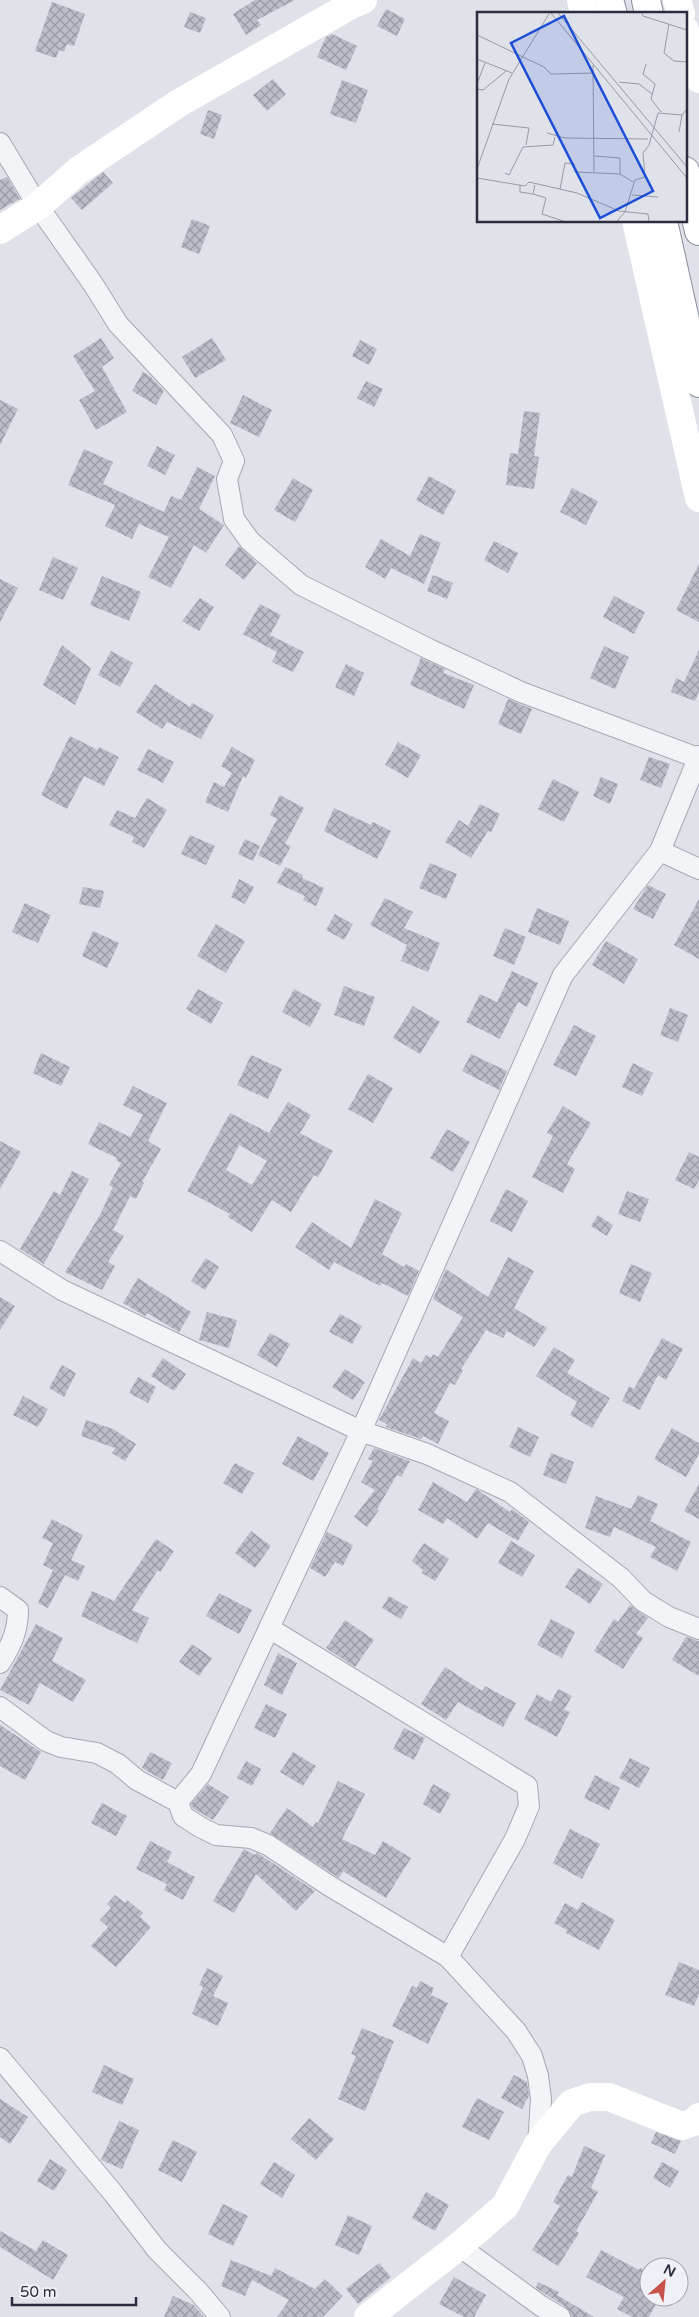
<svg xmlns="http://www.w3.org/2000/svg" width="699" height="2317" font-family="'Varela Round',sans-serif">
	<style>
		.building { fill: url(#building-cross-hatch); fill-rule: evenodd }
		.lines { fill: none; stroke-linecap: round; stroke-linejoin: round }
		.street-casing { stroke: #a6a8b3; stroke-width: 22 }
		.highway-casing { stroke: #898d9e; stroke-width: 30 }
		.street { stroke: #f3f4f7; stroke-width: 20 }
		.secondary { stroke: #fff; stroke-width: 28 }
		.highway { stroke: #fff; stroke-width: 28 }
		.inset-road { fill: none; stroke: #979aa5; stroke-width: 1 }
		.view { fill: #1d4ed8; fill-opacity: 0.15; stroke: #1d4ed8; stroke-width: 2.5 }
		.inset-edge { fill: none; stroke: #2a2d3f; stroke-width: 2.5 }
	</style>
	<defs>
		<pattern id="building-cross-hatch" width="8" height="8" patternUnits="userSpaceOnUse" patternTransform="scale(1.25)"><rect width="8" height="8" fill="#bbbdc8"/><path d="M0 0l8 8M0 8l8-8" fill="none" stroke="#989aa4"/></pattern>
	</defs>
	<rect width="100%" height="100%" fill="#e0e2e9"/>
	<!-- building -->
	<g class="building">
		<path d="M255 0H295L257 20 261 25 246 35 233 14Z"/>
		<path d="M52 2 85 14 74 46 67 44 64 52 59 50 56 58 35 51Z"/>
		<path d="M386 9 405 19 397 36 377 26Z"/>
		<path d="M190 12 206 18 200 33 184 27Z"/>
		<path d="M332 34 357 46 346 70 317 57 326 37Z"/>
		<path d="M273 79 286 94 267 111 253 95Z"/>
		<path d="M342 80 368 90 356 123 330 114Z"/>
		<path d="M208 110 222 115 214 139 200 134Z"/>
		<path d="M103 172 113 183 82 210 71 198Z"/>
		<path d="M7 177 20 199 0 210V180Z"/>
		<path d="M192 219 210 226 199 254 181 247Z"/>
		<path d="M101 338 114 358 102 367 127 412 96 430 79 400 95 391 73 356Z"/>
		<path d="M212 338 226 360 195 378 182 357Z"/>
		<path d="M360 340 377 349 369 365 352 356Z"/>
		<path d="M143 372 150 376 164 391 156 405 132 391Z"/>
		<path d="M366 381 383 389 374 407 357 398Z"/>
		<path d="M243 395 272 410 259 437 230 423Z"/>
		<path d="M0 400 18 409 0 445Z"/>
		<path d="M524 411 540 413 534 456 539 457 534 489 506 485 510 453 518 454Z"/>
		<path d="M157 446 175 455 165 475 147 466Z"/>
		<path d="M84 449 113 462 103 484 164 512 171 496 181 500 197 467 215 476 199 509 224 525 206 553 194 545 171 588 148 577 169 537 139 524 132 539 105 526 115 505 68 485Z"/>
		<path d="M429 476 456 491 443 515 416 500Z"/>
		<path d="M293 478 313 490 295 522 274 510Z"/>
		<path d="M572 488 598 501 586 525 560 512Z"/>
		<path d="M420 534 441 543 424 584 391 568 385 579 365 567 381 539 410 556Z"/>
		<path d="M494 541 518 553 508 573 484 560Z"/>
		<path d="M239 546 257 563 244 580 225 565Z"/>
		<path d="M53 557 78 568 63 600 39 590Z"/>
		<path d="M699 564V622L676 610Z"/>
		<path d="M433 575 453 583 447 599 427 591Z"/>
		<path d="M102 576 141 592 129 621 90 605Z"/>
		<path d="M0 579 18 588 0 622Z"/>
		<path d="M614 596 645 612 634 634 603 617Z"/>
		<path d="M200 598 214 607 199 631 182 621Z"/>
		<path d="M260 604 281 615 270 635 304 652 293 672 272 662 277 652 243 634Z"/>
		<path d="M62 645 91 668 75 705 43 685Z"/>
		<path d="M604 646 629 657 615 689 590 678Z"/>
		<path d="M699 650V691L695 701 671 692 676 678 684 682Z"/>
		<path d="M111 651 133 663 120 687 98 675Z"/>
		<path d="M421 658 445 669 443 673 474 685 464 709 410 685Z"/>
		<path d="M346 664 364 673 354 696 335 687Z"/>
		<path d="M155 684 190 707 192 703 214 715 201 739 167 722 162 729 136 712Z"/>
		<path d="M508 699 532 709 521 734 498 724Z"/>
		<path d="M70 736 98 750 99 747 119 757 104 786 84 776 67 809 41 795Z"/>
		<path d="M398 742 421 755 408 778 385 765Z"/>
		<path d="M232 747 255 760 246 778 243 776 228 812 205 802 214 782 224 787 232 773 221 766Z"/>
		<path d="M148 749 174 762 163 783 137 770Z"/>
		<path d="M649 757 670 764 661 788 640 780Z"/>
		<path d="M601 777 618 784 610 804 593 796Z"/>
		<path d="M553 779 579 792 564 822 538 809Z"/>
		<path d="M280 795 304 808 285 844 291 846 280 866 258 855 277 819 270 815Z"/>
		<path d="M147 798 167 810 144 848 132 842 134 837 109 825 117 810 135 818Z"/>
		<path d="M480 804 500 814 491 832 488 831 471 858 445 842 459 820 468 826Z"/>
		<path d="M334 808 371 825 373 822 391 831 377 859 324 831Z"/>
		<path d="M190 835 215 846 206 865 181 854Z"/>
		<path d="M245 839 260 846 253 861 238 854Z"/>
		<path d="M430 863 457 874 446 899 419 888Z"/>
		<path d="M285 867 303 875 302 878 324 888 316 906 303 900 305 896 277 883Z"/>
		<path d="M239 879 254 887 245 904 231 897Z"/>
		<path d="M648 885 666 894 653 919 633 909Z"/>
		<path d="M83 887 104 891 100 908 79 904Z"/>
		<path d="M385 898 413 912 404 928 440 943 428 972 401 961 407 945 370 925Z"/>
		<path d="M699 899V959L674 945Z"/>
		<path d="M25 903 51 915 38 943 12 932Z"/>
		<path d="M537 908 569 921 560 945 528 932Z"/>
		<path d="M335 914 353 924 344 940 326 930Z"/>
		<path d="M216 924 245 941 226 973 197 956Z"/>
		<path d="M505 928 526 937 514 965 493 956Z"/>
		<path d="M93 931 119 943 107 968 82 956Z"/>
		<path d="M606 941 638 959 624 984 592 965Z"/>
		<path d="M512 971 538 983 527 1007 518 1002 500 1039 466 1022 480 994 497 1002Z"/>
		<path d="M344 986 375 997 364 1026 334 1015Z"/>
		<path d="M198 989 223 1003 211 1024 186 1009Z"/>
		<path d="M294 989 322 1004 310 1027 282 1012Z"/>
		<path d="M413 1006 440 1022 420 1054 393 1038Z"/>
		<path d="M670 1008 688 1015 678 1042 660 1035Z"/>
		<path d="M574 1025 596 1036 576 1076 553 1065Z"/>
		<path d="M41 1053 70 1067 61 1086 33 1073Z"/>
		<path d="M471 1054 507 1071 499 1090 462 1071Z"/>
		<path d="M251 1055 282 1069 268 1099 237 1085Z"/>
		<path d="M633 1063 653 1073 642 1096 622 1087Z"/>
		<path d="M368 1074 393 1088 373 1123 348 1109Z"/>
		<path d="M133 1086 167 1103 148 1141 161 1149 142 1182 144 1183 136 1199 130 1196 113 1230 124 1236 108 1262 115 1266 102 1290 65 1272 100 1215 113 1187 109 1185 121 1163 116 1160 117 1158 88 1144 99 1122 130 1137 143 1115 123 1105Z"/>
		<path d="M288 1102 311 1115 300 1133 333 1151 318 1177 314 1175 291 1212 272 1200 252 1232 228 1217 230 1214 187 1191 230 1113 269 1133ZM239 1145 267 1161 252 1185 226 1170Z"/>
		<path d="M563 1106 591 1123 567 1164 575 1169 563 1193 532 1177 553 1136 547 1133Z"/>
		<path d="M447 1129 470 1142 453 1172 430 1158Z"/>
		<path d="M0 1141 21 1152 0 1189Z"/>
		<path d="M689 1152 699 1157V1180L694 1189 675 1180Z"/>
		<path d="M72 1171 89 1179 44 1264 20 1249 54 1191 60 1195Z"/>
		<path d="M506 1189 528 1201 512 1232 490 1221Z"/>
		<path d="M627 1191 649 1199 640 1222 618 1214Z"/>
		<path d="M375 1199 402 1213 382 1254 404 1267 406 1264 419 1271 408 1296 382 1283 380 1286 334 1262 329 1270 295 1247 312 1222 351 1248Z"/>
		<path d="M598 1215 613 1225 607 1236 591 1226Z"/>
		<path d="M508 1257 534 1271 514 1308 547 1328 534 1347 507 1331 503 1338 486 1330 461 1369 463 1370 455 1385 450 1383 434 1413 449 1421 438 1444 423 1436 421 1439 386 1427 387 1424 379 1420 413 1358 421 1363 426 1355 431 1358 433 1354 438 1357 463 1317 433 1299 446 1269 488 1297Z"/>
		<path d="M206 1258 219 1267 205 1290 191 1281Z"/>
		<path d="M631 1264 652 1273 640 1302 619 1293Z"/>
		<path d="M138 1278 191 1312 179 1332 147 1313 145 1316 123 1303Z"/>
		<path d="M0 1297 15 1306 0 1330Z"/>
		<path d="M207 1312 237 1320 229 1348 199 1340Z"/>
		<path d="M340 1314 362 1326 352 1344 329 1332Z"/>
		<path d="M270 1333 290 1344 277 1367 257 1355Z"/>
		<path d="M662 1338 683 1349 666 1380 658 1375 640 1410 622 1401 629 1386 634 1389Z"/>
		<path d="M554 1347 575 1360 567 1373 610 1398 592 1428 570 1415 577 1402 536 1376Z"/>
		<path d="M163 1358 186 1374 174 1391 151 1376Z"/>
		<path d="M62 1365 76 1373 64 1397 49 1388Z"/>
		<path d="M345 1369 365 1382 353 1400 332 1387Z"/>
		<path d="M138 1377 156 1387 148 1403 129 1393Z"/>
		<path d="M23 1396 48 1409 38 1427 13 1415Z"/>
		<path d="M86 1420 113 1429 136 1444 125 1461 112 1453 115 1448 81 1436Z"/>
		<path d="M518 1427 539 1437 530 1457 509 1447Z"/>
		<path d="M672 1428 699 1443V1454L686 1477 654 1459Z"/>
		<path d="M298 1436 329 1453 313 1481 282 1464Z"/>
		<path d="M374 1448 410 1461 401 1477 397 1475 377 1509 379 1510 367 1527 354 1517 375 1490 361 1482 373 1461 368 1459Z"/>
		<path d="M551 1453 574 1462 566 1484 543 1475Z"/>
		<path d="M235 1463 254 1473 242 1494 223 1483Z"/>
		<path d="M433 1482 467 1502 476 1489 510 1512 512 1509 529 1522 518 1541 488 1523 477 1539 447 1518 443 1524 418 1510Z"/>
		<path d="M699 1484V1519L684 1511Z"/>
		<path d="M638 1495 658 1504 650 1521 691 1542 677 1571 650 1557 656 1547 614 1527 610 1537 585 1528 596 1496 631 1509Z"/>
		<path d="M52 1519 83 1535 71 1560 85 1566 78 1581 65 1575 48 1608 38 1603 53 1570 43 1565 53 1543 42 1538Z"/>
		<path d="M251 1531 271 1546 255 1568 235 1553Z"/>
		<path d="M327 1532 353 1545 343 1566 335 1562 325 1577 310 1568Z"/>
		<path d="M156 1539 174 1551 160 1572 158 1570 132 1610 149 1618 137 1643 81 1616 92 1591 114 1601Z"/>
		<path d="M511 1541 535 1555 522 1577 498 1563Z"/>
		<path d="M424 1543 449 1559 435 1581 422 1573 423 1570 412 1561Z"/>
		<path d="M578 1568 603 1584 590 1604 565 1587Z"/>
		<path d="M219 1593 252 1610 239 1634 206 1616Z"/>
		<path d="M389 1596 408 1607 401 1619 382 1608Z"/>
		<path d="M630 1605 648 1618 636 1634 643 1638 623 1669 594 1651 614 1619 618 1622Z"/>
		<path d="M551 1619 575 1632 562 1658 537 1645Z"/>
		<path d="M345 1620 374 1640 355 1667 326 1648Z"/>
		<path d="M36 1624 63 1638 52 1661 86 1680 73 1702 40 1683 29 1705 0 1690Z"/>
		<path d="M686 1637 699 1641V1676L672 1660Z"/>
		<path d="M192 1644 212 1658 199 1676 179 1662Z"/>
		<path d="M278 1653 297 1663 282 1695 264 1685Z"/>
		<path d="M445 1667 482 1691 485 1686 516 1703 503 1727 458 1702 446 1720 421 1704Z"/>
		<path d="M558 1689 572 1696 564 1710 570 1712 557 1737 524 1719 537 1694 551 1702Z"/>
		<path d="M266 1704 287 1714 275 1738 254 1728Z"/>
		<path d="M0 1725 41 1752 25 1780 0 1766Z"/>
		<path d="M404 1728 425 1738 414 1760 393 1749Z"/>
		<path d="M150 1752 172 1763 163 1780 142 1768Z"/>
		<path d="M293 1752 316 1766 303 1786 280 1772Z"/>
		<path d="M630 1758 650 1768 639 1788 619 1778Z"/>
		<path d="M246 1761 261 1769 252 1786 237 1778Z"/>
		<path d="M595 1775 620 1788 609 1810 584 1798Z"/>
		<path d="M338 1781 365 1794 342 1839 375 1855 383 1841 411 1858 386 1898 343 1871 339 1878 270 1833 287 1808 313 1827 316 1822 318 1823Z"/>
		<path d="M208 1784 229 1797 213 1820 193 1808 191 1804Z"/>
		<path d="M433 1784 451 1794 440 1814 423 1804Z"/>
		<path d="M102 1803 127 1816 116 1836 91 1823Z"/>
		<path d="M570 1829 600 1844 582 1879 553 1863Z"/>
		<path d="M150 1841 172 1852 167 1862 195 1877 183 1900 164 1890 167 1884 136 1869Z"/>
		<path d="M244 1849 255 1855 257 1853 262 1856 315 1891 296 1911 256 1874 234 1913 213 1901Z"/>
		<path d="M115 1895 125 1903 127 1900 143 1913 140 1917 151 1927 116 1967 91 1946 108 1927 100 1920 111 1908 107 1904Z"/>
		<path d="M582 1902 615 1920 599 1950 566 1933 567 1930 554 1923 565 1903 578 1910Z"/>
		<path d="M679 1962 699 1970V1994L694 2006 665 1995Z"/>
		<path d="M207 1968 223 1976 213 1996 228 2003 218 2026 192 2014 203 1987 199 1985Z"/>
		<path d="M420 1981 434 1988 431 1995 448 2003 428 2044 392 2026 412 1986 417 1988Z"/>
		<path d="M362 2028 394 2041 365 2111 338 2099 356 2056 351 2054Z"/>
		<path d="M104 2065 134 2079 122 2105 92 2092Z"/>
		<path d="M514 2075 527 2082 529 2096 522 2109 501 2098Z"/>
		<path d="M477 2098 504 2112 489 2140 462 2127Z"/>
		<path d="M0 2099 28 2117 10 2144 0 2137Z"/>
		<path d="M309 2118 334 2139 316 2160 291 2139Z"/>
		<path d="M119 2121 139 2130 122 2169 101 2160Z"/>
		<path d="M656 2132 681 2141 675 2154 651 2143Z"/>
		<path d="M173 2140 197 2152 182 2182 158 2170Z"/>
		<path d="M584 2146 605 2155 591 2188 598 2192 576 2231 579 2233 558 2266 532 2250 560 2206 553 2202 568 2175 572 2177Z"/>
		<path d="M50 2159 67 2170 54 2191 37 2181Z"/>
		<path d="M274 2162 295 2175 282 2198 260 2184Z"/>
		<path d="M662 2162 679 2171 670 2188 653 2178Z"/>
		<path d="M426 2192 449 2205 435 2231 412 2218Z"/>
		<path d="M223 2204 248 2216 233 2246 208 2234Z"/>
		<path d="M348 2215 372 2226 359 2255 335 2245Z"/>
		<path d="M0 2231 36 2251 43 2240 68 2255 53 2280 0 2247Z"/>
		<path d="M601 2250 639 2270 640 2268 649 2272V2297H660L649 2317H632L617 2309 624 2297 586 2277Z"/>
		<path d="M231 2260 271 2276 275 2268 315 2289 325 2279 343 2296 323 2317H277L289 2300 252 2280 245 2296 221 2286Z"/>
		<path d="M379 2263 391 2277 358 2304 346 2289Z"/>
		<path d="M454 2277 486 2295 474 2317H464L439 2304Z"/>
		<path d="M538 2282 559 2292 557 2295 594 2317H572L566 2307 536 2288Z"/>
		<path d="M173 2296 194 2305 204 2317H164Z"/>
	</g>
	<g class="lines">
		<defs>
			<g id="street">
				<path d="M0 143 38 206 93 284 118 324 222 435 234 461 227 479 234 519 250 541 301 585 429 649 521 692 698 758"/>
				<path d="M660 851 699 869"/>
				<path d="M0 1251 62 1290 361 1431 427 1454 510 1492 621 1578 643 1601 669 1617 699 1629"/>
				<path d="M0 1597 18 1610C18 1631 11 1646 0 1663"/>
				<path d="M269 1628 527 1786 529 1806 515 1839 448 1957"/>
				<path d="M0 1707 46 1741 61 1747 97 1753 118 1764 137 1780 178 1802 183 1816 200 1827 216 1835 251 1838 268 1845 328 1885 448 1957 516 2031 532 2056 538 2076 541 2099 538 2144"/>
				<path d="M178 1802 201 1774 361 1431 563 975 660 851 699 756"/>
				<path d="M0 2058 113 2193 157 2250 198 2291 220 2317"/>
				<path d="M459 2246 541 2306 560 2317"/>
			</g>
			<g id="highway">
				<path d="M609 0 613 14"/>
				<path d="M646 0 649 14"/>
				<path d="M685 171 699 231"/>
				<path d="M663 221 699 383"/>
			</g>
		</defs>
		<!-- street casing -->
		<use href="#street" class="street-casing"/>
		<!-- highway casing -->
		<use href="#highway" class="highway-casing"/>
		<!-- street -->
		<use href="#street" class="street"/>
		<!-- secondary -->
		<g class="secondary">
			<path d="M581 0 584 14"/>
			<path d="M677 0 681 14"/>
			<path d="M685 30 699 79"/>
			<path d="M636 221 699 498"/>
			<path d="M0 230 38 206 79 170 179 103 351 5 363 0"/>
			<path d="M368 2317 459 2246 505 2206 538 2144 572 2103 590 2097H609L682 2126 694 2122 699 2117"/>
		</g>
		<!-- highway -->
		<use href="#highway" class="highway"/>
	</g>
	<!-- overview -->
	<g transform="translate(477 12)">
		<rect width="210" height="210" fill="#e0e2e9"/>
		<path class="inset-road" d="M74 1 210 166M81 1 210 155M165 1 166 4 210 18M192 12 187 41 197 49 210 50M0 23 67 55 74 62 116 61M0 47 35 61M169 52 166 62 178 72 174 87 184 100M116 53 117 160M142 70 162 72 175 82M0 72 8 51M0 77 6 78 29 59M15 112 52 116 49 133M202 120 205 103M70 121 88 126 171 127M117 144 143 146V162M0 157 32 67 72 2M28 161 32 163 46 135 76 133 78 125M0 166 48 174 52 170 100 181 142 199 171 202 172 209M43 173V180L56 182M58 173 56 182 69 186 65 202 86 209M83 177 88 151 97 152 98 160 143 162 156 170M155 183 181 185M140 209 148 200 158 168 168 165 166 141 172 133 181 101 205 103 210 97"/>
		<path class="view" d="M87 4 176 179 123 206 34 31Z"/>
		<rect width="210" height="210" class="inset-edge"/>
	</g>
	<!-- north arrow -->
	<g transform="translate(664 2282) rotate(27)"><circle r="24" fill="#f0f1f6" stroke="#a1a3ad"/>
	<path d="M0-4L9 19L0 12L-9 19Z" fill="#c7524c"/>
	<text y="-8" font-size="14" font-weight="bold" text-anchor="middle" fill="#2a2d3f">N</text>
	</g>
	<!-- scale -->
	<path d="M12 2297v8h124v-8" fill="none" stroke="#2a2d3f" stroke-width="2.5"/>
	<text x="20" y="2297" font-size="15" fill="#2a2d3f" stroke="#f0f1f6" stroke-width="4" paint-order="stroke">50 m</text>
</svg>
